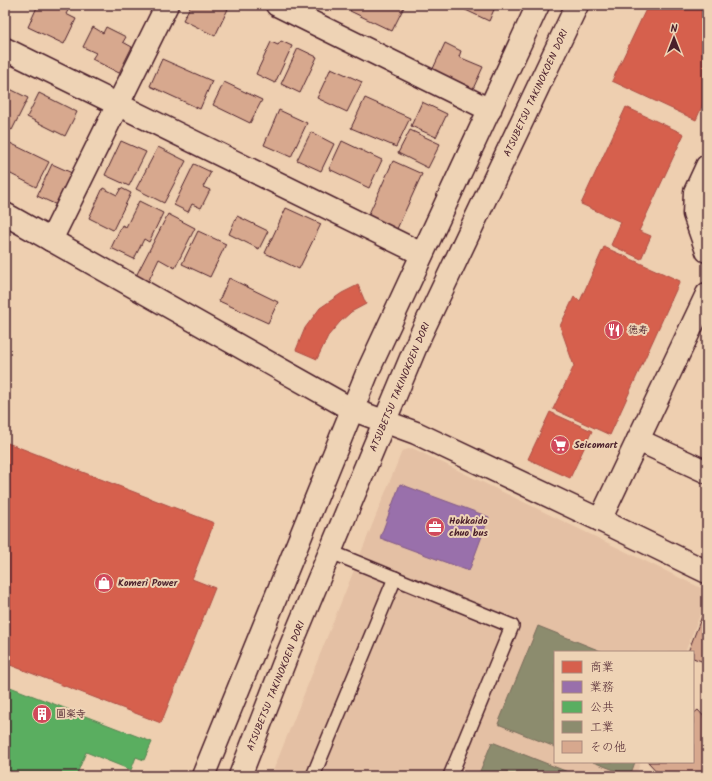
<svg xmlns="http://www.w3.org/2000/svg" width="712" height="781" font-family="Kalam,'Klee One',sans-serif">
	<style>
		.built { fill: #e4c0a4 }
		.shops { fill: #d6604d; stroke: #ac4c43 }
		.offices { fill: #9970ab; stroke: #815885 }
		.public { fill: #5aae61; stroke: #558351 }
		.industry { fill: #8c8c6e; stroke: #786b5a }
		.building { fill: #d7a88e; stroke: #4a1f2b }
		.lines { fill: none; stroke-linecap: round; stroke-linejoin: round }
		.service-casing { stroke: #4a1f2b; stroke-width: 16 }
		.minor-casing { stroke: #4a1f2b; stroke-width: 25 }
		.tertiary-casing { stroke: #4a1f2b; stroke-width: 25 }
		.secondary-casing { stroke: #4a1f2b; stroke-width: 25 }
		.service { stroke: #eed3b5; stroke-width: 13 }
		.minor { stroke: #eed3b5; stroke-width: 22 }
		.tertiary { stroke: #eed3b5; stroke-width: 22 }
		.secondary { stroke: #eed3b5; stroke-width: 22 }
		.labels { text-anchor: middle; dominant-baseline: central; stroke-width: 4; stroke-linejoin: round; paint-order: stroke }
		.street-label { font-size: 10px; fill: #4a1f2b; stroke: #eed3b5 }
		.poi-label { font-size: 10px; font-weight: bold; fill: #4a1f2b; stroke: #eed3b5; text-anchor: start }
	</style>
	<rect width="100%" height="100%" fill="#eecfb0"/>
	<filter id="ink" filterUnits="userSpaceOnUse"><feTurbulence type="fractalNoise" baseFrequency=".025" numOctaves="2"/><feDisplacementMap in="SourceGraphic" scale="8" xChannelSelector="R" yChannelSelector="G"/><feConvolveMatrix kernelMatrix="1 2 1 2 8 2 1 2 1" color-interpolation-filters="sRGB"/></filter>
	<g filter="url(#ink)">
		<!-- built -->
		<path class="built" d="M412 448 707 591V598L685 652H555V762H641L635 776H271L402 451Z"/>
		<!-- shops -->
		<g class="shops">
			<path d="M648 5H707V95L696 120 612 81Z"/>
			<path d="M626 107 684 134 639 231 651 236 641 259 611 245 621 222 581 204Z"/>
			<path d="M604 247 680 281 610 435 553 409 574 366 560 326 574 297 580 301Z"/>
			<path d="M358 285 366 304 351 312 340 322 328 336 317 359 296 350 305 328 320 308 342 293Z"/>
			<path d="M550 412 592 431 570 478 528 459Z"/>
			<path d="M5 442 214 523 192 579 215 588 161 723 5 663Z"/>
		</g>
		<!-- offices -->
		<path class="offices" d="M400 484 489 517 469 571 380 538Z"/>
		<!-- public -->
		<path class="public" d="M5 685 152 742 144 760 136 757 131 770 86 752 76 776H5Z"/>
		<!-- industry -->
		<g class="industry">
			<path d="M538 626 603 652H555V747L498 724Z"/>
			<path d="M492 742 578 776H478Z"/>
			<path d="M593 762H635L630 776Z"/>
		</g>
		<!-- building -->
		<g class="building">
			<path d="M38 5H71L66 14 76 19 64 44 28 27Z"/>
			<path d="M191 5H219L228 9 215 36 183 20Z"/>
			<path d="M353 5H405L392 31 350 11Z"/>
			<path d="M455 5H496L489 21Z"/>
			<path d="M93 27 103 33 106 27 126 37 123 42 132 47 119 73 92 59 96 53 83 47Z"/>
			<path d="M281 41 292 46 275 83 256 74 271 42 278 45Z"/>
			<path d="M445 43 461 51 459 57 483 67 472 91 431 73Z"/>
			<path d="M298 48 317 57 300 93 281 84Z"/>
			<path d="M162 59 212 81 200 109 150 86Z"/>
			<path d="M331 68 362 82 347 112 317 98Z"/>
			<path d="M224 82 262 100 250 123 213 105Z"/>
			<path d="M6 87 28 98 12 130 5 126Z"/>
			<path d="M39 93 77 112 65 136 27 117Z"/>
			<path d="M365 98 410 118 396 147 351 128Z"/>
			<path d="M422 102 447 114 436 137 411 126Z"/>
			<path d="M279 110 307 123 291 157 264 145Z"/>
			<path d="M410 130 440 144 428 168 398 153Z"/>
			<path d="M311 132 334 144 321 171 297 160Z"/>
			<path d="M121 141 146 152 129 186 105 175Z"/>
			<path d="M342 141 382 160 369 188 329 169Z"/>
			<path d="M10 143 49 162 36 187 5 171V152Z"/>
			<path d="M158 147 186 161 164 203 136 189Z"/>
			<path d="M393 161 422 174 396 231 367 218Z"/>
			<path d="M52 164 72 173 57 205 37 196Z"/>
			<path d="M194 164 211 172 203 187 210 190 201 208 192 204 188 212 174 205Z"/>
			<path d="M103 188 117 195 121 188 131 193 113 230 89 218Z"/>
			<path d="M139 201 163 213 149 242 144 239 134 259 111 248 122 225 126 227Z"/>
			<path d="M286 208 321 224 299 269 265 253Z"/>
			<path d="M168 214 195 228 175 268 159 259 148 282 136 276Z"/>
			<path d="M237 216 268 231 259 249 229 234Z"/>
			<path d="M198 231 226 244 210 277 182 264Z"/>
			<path d="M229 278 278 302 268 323 219 301Z"/>
			<path d="M702 616 707 618V663L693 658V652H688Z"/>
			<path d="M698 710 707 720V776H661L648 762H693V714Z"/>
		</g>
		<g class="lines">
			<defs>
				<g id="service">
					<path d="M331 552 512 626 450 776"/>
					<path d="M313 776 395 578"/>
				</g>
				<g id="minor">
					<path d="M277 5 490 110"/>
					<path d="M5 49 422 254"/>
					<path d="M707 166 695 192 694 214 707 251"/>
					<path d="M5 214 351 409"/>
					<path d="M51 240 167 5"/>
					<path d="M638 440 707 472"/>
					<path d="M600 520 707 294"/>
				</g>
				<path id="tertiary" d="M351 409 416 433 600 520 707 572"/>
				<g id="secondary">
					<path d="M203 776 368 371 538 5"/>
					<path d="M240 776 287 655 421 334 577 5"/>
				</g>
			</defs>
			<!-- service casing -->
			<use href="#service" class="service-casing"/>
			<!-- minor casing -->
			<use href="#minor" class="minor-casing"/>
			<!-- tertiary casing -->
			<use href="#tertiary" class="tertiary-casing"/>
			<!-- secondary casing -->
			<use href="#secondary" class="secondary-casing"/>
			<!-- service -->
			<use href="#service" class="service"/>
			<!-- minor -->
			<use href="#minor" class="minor"/>
			<!-- tertiary -->
			<use href="#tertiary" class="tertiary"/>
			<!-- secondary -->
			<use href="#secondary" class="secondary"/>
		</g>
	</g>
	<!-- icons -->
	<defs>
		<symbol id="restaurant-disc" viewBox="-11 -11 22 22"><circle r="9.5" fill="#d1495b" stroke="#eed3b5"/><path d="M-5-6h1v4h1v-4h1v4h1v-4h1v5L-1.5 .5V6h-2V.5L-5-1ZM5-6V6H3V1.5H1.5Q1.5-4 5-6Z" fill="#fff"/></symbol>
		<symbol id="supermarket-disc" viewBox="-11 -11 22 22"><circle r="9.5" fill="#d1495b" stroke="#eed3b5"/><path d="M-6-5.5h2.5l.6 2H6L4.5 2H-2.5L-4.4-4H-6ZM-1.5 3.2a1.3 1.3 0 1 0 .1 0ZM3 3.2a1.3 1.3 0 1 0 .1 0Z" fill="#fff"/></symbol>
		<symbol id="office-disc" viewBox="-11 -11 22 22"><circle r="9.5" fill="#d1495b" stroke="#eed3b5"/><path d="M-6-3h4V-5.5h4V-3h4V5H-6ZM-1-4.5V-3h2v-1.5ZM-6 0V1H6V0Z" fill="#fff"/></symbol>
		<symbol id="shop-disc" viewBox="-11 -11 22 22"><circle r="9.5" fill="#d1495b" stroke="#eed3b5"/><path d="M-5-2.5h2.3a2.7 3.5 0 0 1 5.4 0H5L5.5 6h-11ZM-1.5-2.5h3a1.5 2.3 0 0 0-3 0Z" fill="#fff"/></symbol>
		<symbol id="building-disc" viewBox="-11 -11 22 22"><circle r="9.5" fill="#d1495b" stroke="#eed3b5"/><path d="M-4-6H4V6H1V3H-1V6H-4ZM-2.5-4.3h1.7v1.8h-1.7ZM.8-4.3h1.7v1.8H.8ZM-2.5-1h1.7V.8h-1.7ZM.8-1h1.7V.8H.8Z" fill="#fff"/></symbol>
	</defs>
	<g fill-rule="evenodd">
		<use href="#restaurant-disc" x="603" y="319" width="22" height="22"/>
		<use href="#supermarket-disc" x="549" y="434" width="22" height="22"/>
		<use href="#office-disc" x="424" y="516" width="22" height="22"/>
		<use href="#shop-disc" x="93" y="572" width="22" height="22"/>
		<use href="#building-disc" x="31" y="703" width="22" height="22"/>
	</g>
	<g class="labels">
		<!-- street labels -->
		<g class="street-label">
			<text transform="translate(536 93) rotate(-65)">ATSUBETSU TAKINOKOEN DORI</text>
			<text transform="translate(400 387) rotate(-67)">ATSUBETSU TAKINOKOEN DORI</text>
			<text transform="translate(276 686) rotate(-68)">ATSUBETSU TAKINOKOEN DORI</text>
		</g>
		<!-- poi labels -->
		<g class="poi-label">
			<text x="628" y="330">徳寿</text>
			<text x="574" y="445">Seicomart</text>
			<text x="449" y="521">Hokkaido<tspan x="449" dy="12">chuo bus</tspan></text>
			<text x="118" y="583">Komeri Power</text>
			<text x="56" y="714">圓楽寺</text>
		</g>
	</g>
	<!-- margin -->
	<rect width="712" height="781" fill="none" stroke="#eed3b5" stroke-width="20"/>
	<rect x="10" y="10" width="692" height="761" fill="none" stroke="#4a1f2b" stroke-width="1.5" filter="url(#ink)"/>
	<!-- legend -->
	<rect x="554" y="651" width="140" height="112" fill="#eed3b5" stroke="#ac8b7e"/>
	<rect x="562" y="661" width="20" height="12" fill="#d6604d" stroke="#ac8b7e"/>
	<text x="590" y="671" font-size="12" fill="#4a1f2b">商業</text>
	<rect x="562" y="681" width="20" height="12" fill="#9970ab" stroke="#ac8b7e"/>
	<text x="590" y="691" font-size="12" fill="#4a1f2b">業務</text>
	<rect x="562" y="701" width="20" height="12" fill="#5aae61" stroke="#ac8b7e"/>
	<text x="590" y="711" font-size="12" fill="#4a1f2b">公共</text>
	<rect x="562" y="721" width="20" height="12" fill="#8c8c6e" stroke="#ac8b7e"/>
	<text x="590" y="731" font-size="12" fill="#4a1f2b">工業</text>
	<rect x="562" y="741" width="20" height="12" fill="#d7a88e" stroke="#ac8b7e"/>
	<text x="590" y="751" font-size="12" fill="#4a1f2b">その他</text>
	<!-- north arrow -->
	<g transform="translate(674 38)" stroke="#eed3b5" stroke-width="3" paint-order="stroke">
	<path d="M0-3L7 15L0 10L-7 15Z" fill="#4a1f2b"/>
	<text y="-6" font-size="11" font-weight="bold" text-anchor="middle" fill="#4a1f2b">N</text>
	</g>
</svg>
